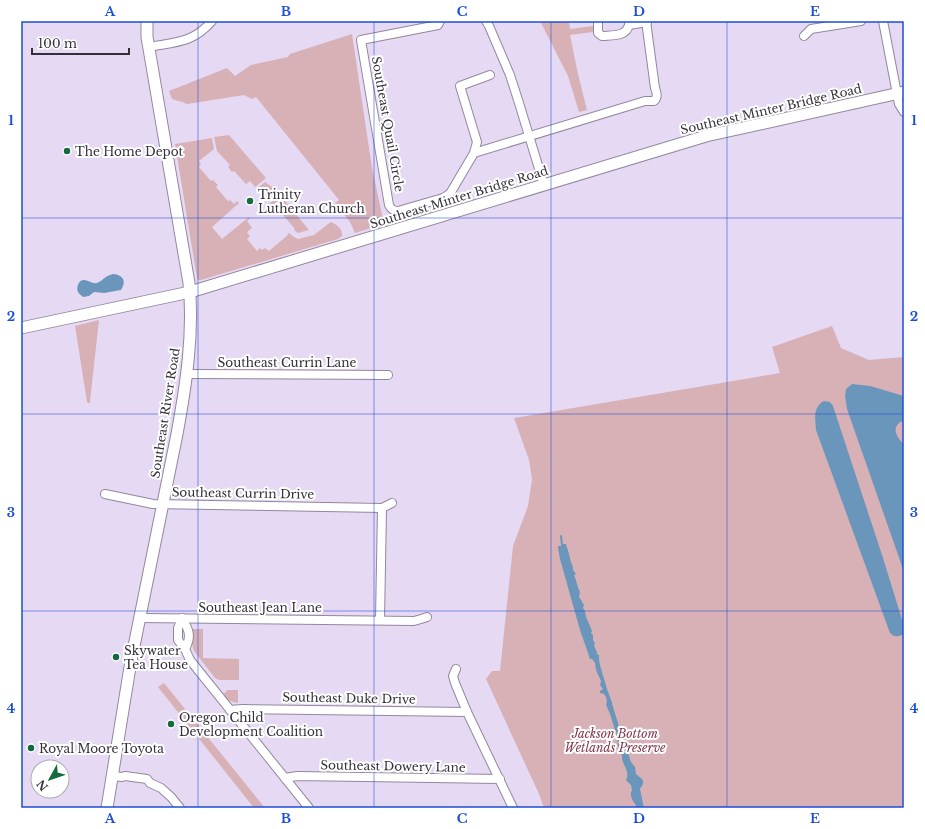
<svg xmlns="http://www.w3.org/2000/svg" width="925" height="829" font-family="'Libre Baskerville',serif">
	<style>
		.green { fill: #d8b1b7 }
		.water { fill: #6b96bb }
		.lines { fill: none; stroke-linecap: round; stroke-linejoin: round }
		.stream { stroke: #6b96bb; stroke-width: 2 }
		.minor-casing { stroke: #93879f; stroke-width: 10 }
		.major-casing { stroke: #93879f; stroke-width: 13 }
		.minor { stroke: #fff; stroke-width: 8 }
		.major { stroke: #fff; stroke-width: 11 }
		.grid { fill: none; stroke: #1d4ed8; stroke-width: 1; stroke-opacity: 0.55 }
		.poi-dot { fill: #156b3d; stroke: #fff; stroke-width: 1.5 }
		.labels { text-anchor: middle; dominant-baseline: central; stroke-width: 4; stroke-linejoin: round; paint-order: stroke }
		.street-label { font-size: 12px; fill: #342f39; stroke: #fff }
		.poi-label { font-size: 12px; fill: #342f39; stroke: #fff; text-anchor: start }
		.park-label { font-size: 12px; font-style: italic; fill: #813749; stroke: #fff }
		.neatline { fill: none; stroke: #1d4ed8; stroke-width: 1.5 }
		.grid-label { font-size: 13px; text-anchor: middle; font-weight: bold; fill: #1d4ed8 }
	</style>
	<rect width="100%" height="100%" fill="#e6d9f4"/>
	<!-- green -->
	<g class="green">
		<path d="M540 21H569L570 29 593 26V32L570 35 578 74 587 110 579 112 568 76Z"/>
		<path d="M352 34 372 168 384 224 355 233 350 222 335 203 339 200 256 97 252 99 244 95 187 104C182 101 177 101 172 99L169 91 227 68 235 76 251 65 288 57 290 54Z"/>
		<path d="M229 135 266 178 255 187 250 181 246 184 234 171 232 172 228 167 230 165 217 151 214 137Z"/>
		<path d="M212 138 214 149 199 161 201 164 199 167 211 181 213 180 218 185 216 187 228 201 230 200 234 204 237 201 239 203 212 227 222 239 249 217 250 218 247 221 252 228 247 232 250 236 247 239 257 251 260 248 262 250 265 248 269 251 288 235 287 234 289 233 294 237 298 239 314 235 328 224 331 222C337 225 343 229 342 236L338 239 201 280H198L197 278 175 144Z"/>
		<path d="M265 182 272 187 276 195 269 200 259 187Z"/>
		<path d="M280 195 309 230 298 233 294 230 295 229 277 208 274 210 269 204Z"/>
		<path d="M99 320 90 401V403H88L87 402 75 326Z"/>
		<path d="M832 326 841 348 869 360 904 357V808H544L539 794 486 679 492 671H500L513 546 528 506 532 479 529 460 514 418 780 373 772 347Z"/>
		<path d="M193 629H203V658L239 659V680H219L215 678 194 651 192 644Z"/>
		<path d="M164 683 265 808H254L158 687Z"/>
		<path d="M227 690H238V703C232 702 226 700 224 694Z"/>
	</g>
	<!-- water -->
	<g class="water">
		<path d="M113 274C123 275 127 281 121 290L104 293 94 292 89 296 83 297C81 295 80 295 78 292 76 288 78 280 84 280 88 280 92 284 97 283 103 281 104 276 113 274Z"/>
		<path d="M852 384 870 386 904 396V420C890 427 896 436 904 445V572L847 409 845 396 846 389Z"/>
		<path d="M824 401 830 402 833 406 883 558 904 626V632L902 635C896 637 894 637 890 633L816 430C815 418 813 407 824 401Z"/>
		<path d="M563 544H566C567 548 568 550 569 554 570 559 571 563 573 567V570L576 574 574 575C577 581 577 587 580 592L579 597 582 601V603L584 604 583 608 585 611C585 617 590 625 592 631L591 633 593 635V640L595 643 594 646 597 652V654L599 655C599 658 599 661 600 665 602 673 605 681 607 689 609 695 612 701 613 707L618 723V724C622 732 623 741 627 748V750L631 762 635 767 636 774 643 780V784L640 789 644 808H637C635 802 628 797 632 790L631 785 626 780C630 772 624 767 622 759 622 757 622 755 621 753V752L618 746 616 731 614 728V726C612 722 612 719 610 714 609 711 607 708 606 704L607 702 606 697 604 694 600 693V691L603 689 600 685 601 681 596 670 595 663 592 659H590L589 656 580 630 560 559 558 548V546H561Z"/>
	</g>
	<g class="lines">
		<!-- stream -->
		<path class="stream" d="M561 536 562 545"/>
		<defs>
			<g id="minor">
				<path d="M440 21 438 25 361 40 389 205C391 209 393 211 398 211L443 198 448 195 451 192 474 153 645 101H654C658 97 657 93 655 88L646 21"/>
				<path d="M486 21 489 26 510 75 519 103 544 185"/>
				<path d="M598 21V33L602 36C612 35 626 37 629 25"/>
				<path d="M883 21 897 94 899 104 904 112"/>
				<path d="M629 25 647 22"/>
				<path d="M804 36 811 29 861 21"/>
				<path d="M149 47C176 42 193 43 212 21"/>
				<path d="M474 153 477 142 460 86 490 75"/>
				<path d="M186 374 388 375"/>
				<path d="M105 494 153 504 382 508 392 503"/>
				<path d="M140 618 414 621 421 619 427 617"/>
				<path d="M182 618 178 628V640L185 649 190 660 309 808"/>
				<path d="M182 618C189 630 192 636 185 649"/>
				<path d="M380 620 382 508"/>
				<path d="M456 669 453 676 455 683 467 712 513 808"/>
				<path d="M230 710 242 709 467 712"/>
				<path d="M112 776 122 777 125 776 147 779 150 783 161 788 171 797 180 808"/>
				<path d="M285 778 297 776 500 779"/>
			</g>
			<g id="major">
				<path d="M21 328 190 292 706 136 904 92"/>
				<path d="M107 808 131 661 177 434C186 385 194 334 189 283L147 37V21"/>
			</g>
		</defs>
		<!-- minor casing -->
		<use href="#minor" class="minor-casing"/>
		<!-- major casing -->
		<use href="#major" class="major-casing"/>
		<!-- minor -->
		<use href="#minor" class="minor"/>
		<!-- major -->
		<use href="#major" class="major"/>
	</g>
	<!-- grid -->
	<path class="grid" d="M198 21V808M374 21V808M551 21V808M727 21V808M21 218H904M21 414H904M21 611H904"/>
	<!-- markers -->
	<g class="poi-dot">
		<circle cx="67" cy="151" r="4"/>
		<circle cx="250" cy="201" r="4"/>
		<circle cx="116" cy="657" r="4"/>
		<circle cx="171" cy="724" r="4"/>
		<circle cx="31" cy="748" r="4"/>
	</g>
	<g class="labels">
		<!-- street labels -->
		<g class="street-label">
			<text transform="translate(771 109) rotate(-13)">Southeast Minter Bridge Road</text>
			<text transform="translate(388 124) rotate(80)">Southeast Quail Circle</text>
			<text transform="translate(459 197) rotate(-17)">Southeast Minter Bridge Road</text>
			<text x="287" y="362">Southeast Currin Lane</text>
			<text transform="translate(165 413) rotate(-81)">Southeast River Road</text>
			<text transform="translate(243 493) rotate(1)">Southeast Currin Drive</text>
			<text x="260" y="607">Southeast Jean Lane</text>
			<text transform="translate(349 698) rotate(1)">Southeast Duke Drive</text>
			<text transform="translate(393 766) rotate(1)">Southeast Dowery Lane</text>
		</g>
		<!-- poi labels -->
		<g class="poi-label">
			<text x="75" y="151">The Home Depot</text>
			<text x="258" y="194">Trinity<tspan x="258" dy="14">Lutheran Church</tspan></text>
			<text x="124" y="650">Skywater<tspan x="124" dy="14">Tea House</tspan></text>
			<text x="179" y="717">Oregon Child<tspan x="179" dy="14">Development Coalition</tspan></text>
			<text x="39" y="748">Royal Moore Toyota</text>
		</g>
		<!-- park labels -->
		<g class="park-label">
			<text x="615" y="733">Jackson Bottom<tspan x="615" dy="14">Wetlands Preserve</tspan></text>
		</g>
	</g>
	<!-- border -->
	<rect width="925" height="829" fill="none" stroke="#ffffff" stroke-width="44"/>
	<!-- north arrow -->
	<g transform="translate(50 779) rotate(230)"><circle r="19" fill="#ffffff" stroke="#aeacb0"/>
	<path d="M0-3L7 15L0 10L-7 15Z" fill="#156b3d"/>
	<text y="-6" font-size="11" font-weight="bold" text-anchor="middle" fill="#342f39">N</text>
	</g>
	<!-- scale -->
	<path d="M32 48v6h97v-6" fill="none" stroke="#342f39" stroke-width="2"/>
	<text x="38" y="48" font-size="12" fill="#342f39" stroke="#ffffff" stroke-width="3" paint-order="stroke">100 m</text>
	<rect x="22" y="22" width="881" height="785" class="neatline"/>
	<g class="grid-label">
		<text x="110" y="16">A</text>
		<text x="286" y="16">B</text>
		<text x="462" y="16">C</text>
		<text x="639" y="16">D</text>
		<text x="815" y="16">E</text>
		<text x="11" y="125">1</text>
		<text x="914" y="125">1</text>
		<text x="11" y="321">2</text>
		<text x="914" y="321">2</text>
		<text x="11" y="517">3</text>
		<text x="914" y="517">3</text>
		<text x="11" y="713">4</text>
		<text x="914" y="713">4</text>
		<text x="110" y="823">A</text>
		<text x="286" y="823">B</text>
		<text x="462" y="823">C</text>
		<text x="639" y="823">D</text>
		<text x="815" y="823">E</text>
	</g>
</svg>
